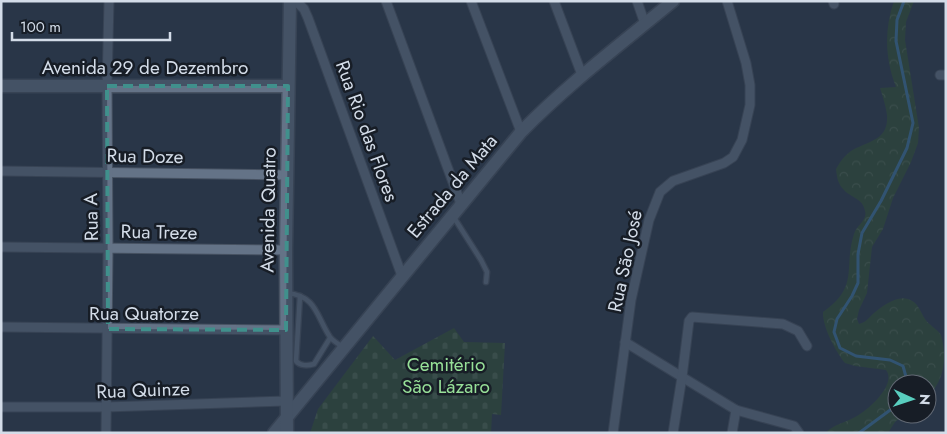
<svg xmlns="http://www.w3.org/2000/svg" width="947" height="434" font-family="Jost,sans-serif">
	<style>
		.forest { fill: url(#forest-crowns) }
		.cemetery { fill: url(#cemetery-stones) }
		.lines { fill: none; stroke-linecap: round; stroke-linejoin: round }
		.stream { stroke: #3b77a4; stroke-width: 3 }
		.lane-casing { stroke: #475262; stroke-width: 7 }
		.street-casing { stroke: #475262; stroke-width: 11 }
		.secondary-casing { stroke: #475262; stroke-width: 15 }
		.lane { stroke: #647387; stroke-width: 4.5 }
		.street { stroke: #647387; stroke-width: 9 }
		.secondary { stroke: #647387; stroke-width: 12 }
		.marked { fill: none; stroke: #40908c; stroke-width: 4; stroke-dasharray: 10 6; stroke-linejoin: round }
		.labels { text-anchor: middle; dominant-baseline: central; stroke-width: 5; stroke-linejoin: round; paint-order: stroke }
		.street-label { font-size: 19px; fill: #d3dce8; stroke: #171d26 }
		.park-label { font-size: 19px; fill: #97e098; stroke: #171d26 }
	</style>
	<defs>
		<pattern id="forest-crowns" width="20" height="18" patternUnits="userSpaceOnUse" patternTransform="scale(1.25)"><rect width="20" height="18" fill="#304f31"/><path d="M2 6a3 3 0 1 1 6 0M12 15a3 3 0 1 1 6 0" fill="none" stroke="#4d684f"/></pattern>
		<pattern id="cemetery-stones" width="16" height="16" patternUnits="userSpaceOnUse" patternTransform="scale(1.25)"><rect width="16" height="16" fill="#304f31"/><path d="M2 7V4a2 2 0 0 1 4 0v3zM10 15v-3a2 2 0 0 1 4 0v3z" fill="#4d684f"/></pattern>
	</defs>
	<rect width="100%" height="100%" fill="#293648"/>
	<!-- forest -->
	<path class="forest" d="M894 1H914L906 22 905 40 919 128 918 143 911 162 893 198 883 229 872 247 867 293 859 310 857 319 859 324C867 322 869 317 874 313 882 306 897 295 908 299 918 302 920 311 925 319 929 325 937 329 941 335 947 357 945 381 927 397V384H897V414H905L895 422 888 433H825C834 424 847 422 857 416 869 409 897 384 886 370L855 366 845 363C836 352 822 326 823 312 860 286 843 268 854 234 856 226 868 220 865 211 863 198 851 198 844 190 838 184 837 178 836 169 840 162 844 156 851 151 867 141 889 141 887 115 886 107 883 97 880 88L896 87C885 59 884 30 894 1Z"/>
	<!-- cemetery -->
	<path class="cemetery" d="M454 328 464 342 505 343 501 415 492 414 491 433H310L318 409 373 336 395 360Z"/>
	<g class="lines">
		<!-- stream -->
		<g class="stream">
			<path d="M904 1 897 20 896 41 913 123 907 148 881 201 862 233 858 254V283L852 296 837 319 834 332 840 348 856 356 890 360 903 366 908 384"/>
			<path d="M859 433 897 405"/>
		</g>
		<defs>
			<g id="lane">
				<path d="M453 216 481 260 487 272 486 282"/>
				<path d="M287 293C317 296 316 316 330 337 333 341 338 344 343 347"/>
				<path d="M300 296 296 361C300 366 308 366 314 364L330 338"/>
			</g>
			<g id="street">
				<path d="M296 1 304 9 308 18 402 276"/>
				<path d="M386 1 461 204"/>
				<path d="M471 1 521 132"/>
				<path d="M554 1 582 75"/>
				<path d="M637 1 645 24"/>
				<path d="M833 1 834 4"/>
				<path d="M940 75H946"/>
				<path d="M1 171 287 175"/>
				<path d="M1 247 286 250"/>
				<path d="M1 327 286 330"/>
				<path d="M625 342 736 410 794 426 799 433"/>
				<path d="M1 407H106L286 401"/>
				<path d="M106 433 108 248 107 86 109 1"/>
				<path d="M613 433 631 300 649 220 660 192 673 181 724 163 733 157 742 140 750 105V85L746 63 727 1"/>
				<path d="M673 433 682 377 689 321 692 317 783 324 798 331 807 346"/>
				<path d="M732 433 736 410"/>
			</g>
			<g id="secondary">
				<path d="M1 86H288"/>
				<path d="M274 433 521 132C568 84 621 44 673 1"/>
				<path d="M287 433 286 250 290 1"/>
			</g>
		</defs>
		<!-- lane casing -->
		<use href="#lane" class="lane-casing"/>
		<!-- street casing -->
		<use href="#street" class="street-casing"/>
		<!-- secondary casing -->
		<use href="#secondary" class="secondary-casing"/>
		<!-- lane -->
		<use href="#lane" class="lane"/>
		<!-- street -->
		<use href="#street" class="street"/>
		<!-- secondary -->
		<use href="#secondary" class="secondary"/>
	</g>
	<!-- marked area -->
	<path d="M0 0H947V434H0ZM107 86H288L286 330 108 329Z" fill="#293648" fill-opacity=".55" fill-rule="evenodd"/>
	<path class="marked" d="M107 86H288L286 330 108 329Z"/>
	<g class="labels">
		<!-- street labels -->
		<g class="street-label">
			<text x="145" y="67">Avenida 29 de Dezembro</text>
			<text transform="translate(367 131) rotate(70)">Rua Rio das Flores</text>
			<text transform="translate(145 156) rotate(1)">Rua Doze</text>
			<text transform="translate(452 186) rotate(-50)">Estrada da Mata</text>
			<text transform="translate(268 210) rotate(-89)">Avenida Quatro</text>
			<text transform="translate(91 217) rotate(-91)">Rua A</text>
			<text transform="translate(159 232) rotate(1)">Rua Treze</text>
			<text transform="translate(625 261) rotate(-78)">Rua São José</text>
			<text x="144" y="313">Rua Quatorze</text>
			<text transform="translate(143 390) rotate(-2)">Rua Quinze</text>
		</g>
		<!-- park labels -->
		<g class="park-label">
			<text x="446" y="364">Cemitério<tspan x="446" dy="22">São Lázaro</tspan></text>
		</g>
	</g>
	<!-- border -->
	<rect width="947" height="434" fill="none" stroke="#d3dce8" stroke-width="5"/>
	<!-- north arrow -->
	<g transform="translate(912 399) rotate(93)"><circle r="24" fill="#171d26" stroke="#626974"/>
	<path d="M0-4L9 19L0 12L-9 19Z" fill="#59cebf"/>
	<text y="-8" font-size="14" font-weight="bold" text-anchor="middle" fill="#d3dce8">N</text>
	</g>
	<!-- scale -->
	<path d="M12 32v8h158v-8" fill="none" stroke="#d3dce8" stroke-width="2.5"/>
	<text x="20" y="32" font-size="15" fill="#d3dce8" stroke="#171d26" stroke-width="4" paint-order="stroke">100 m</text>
</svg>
